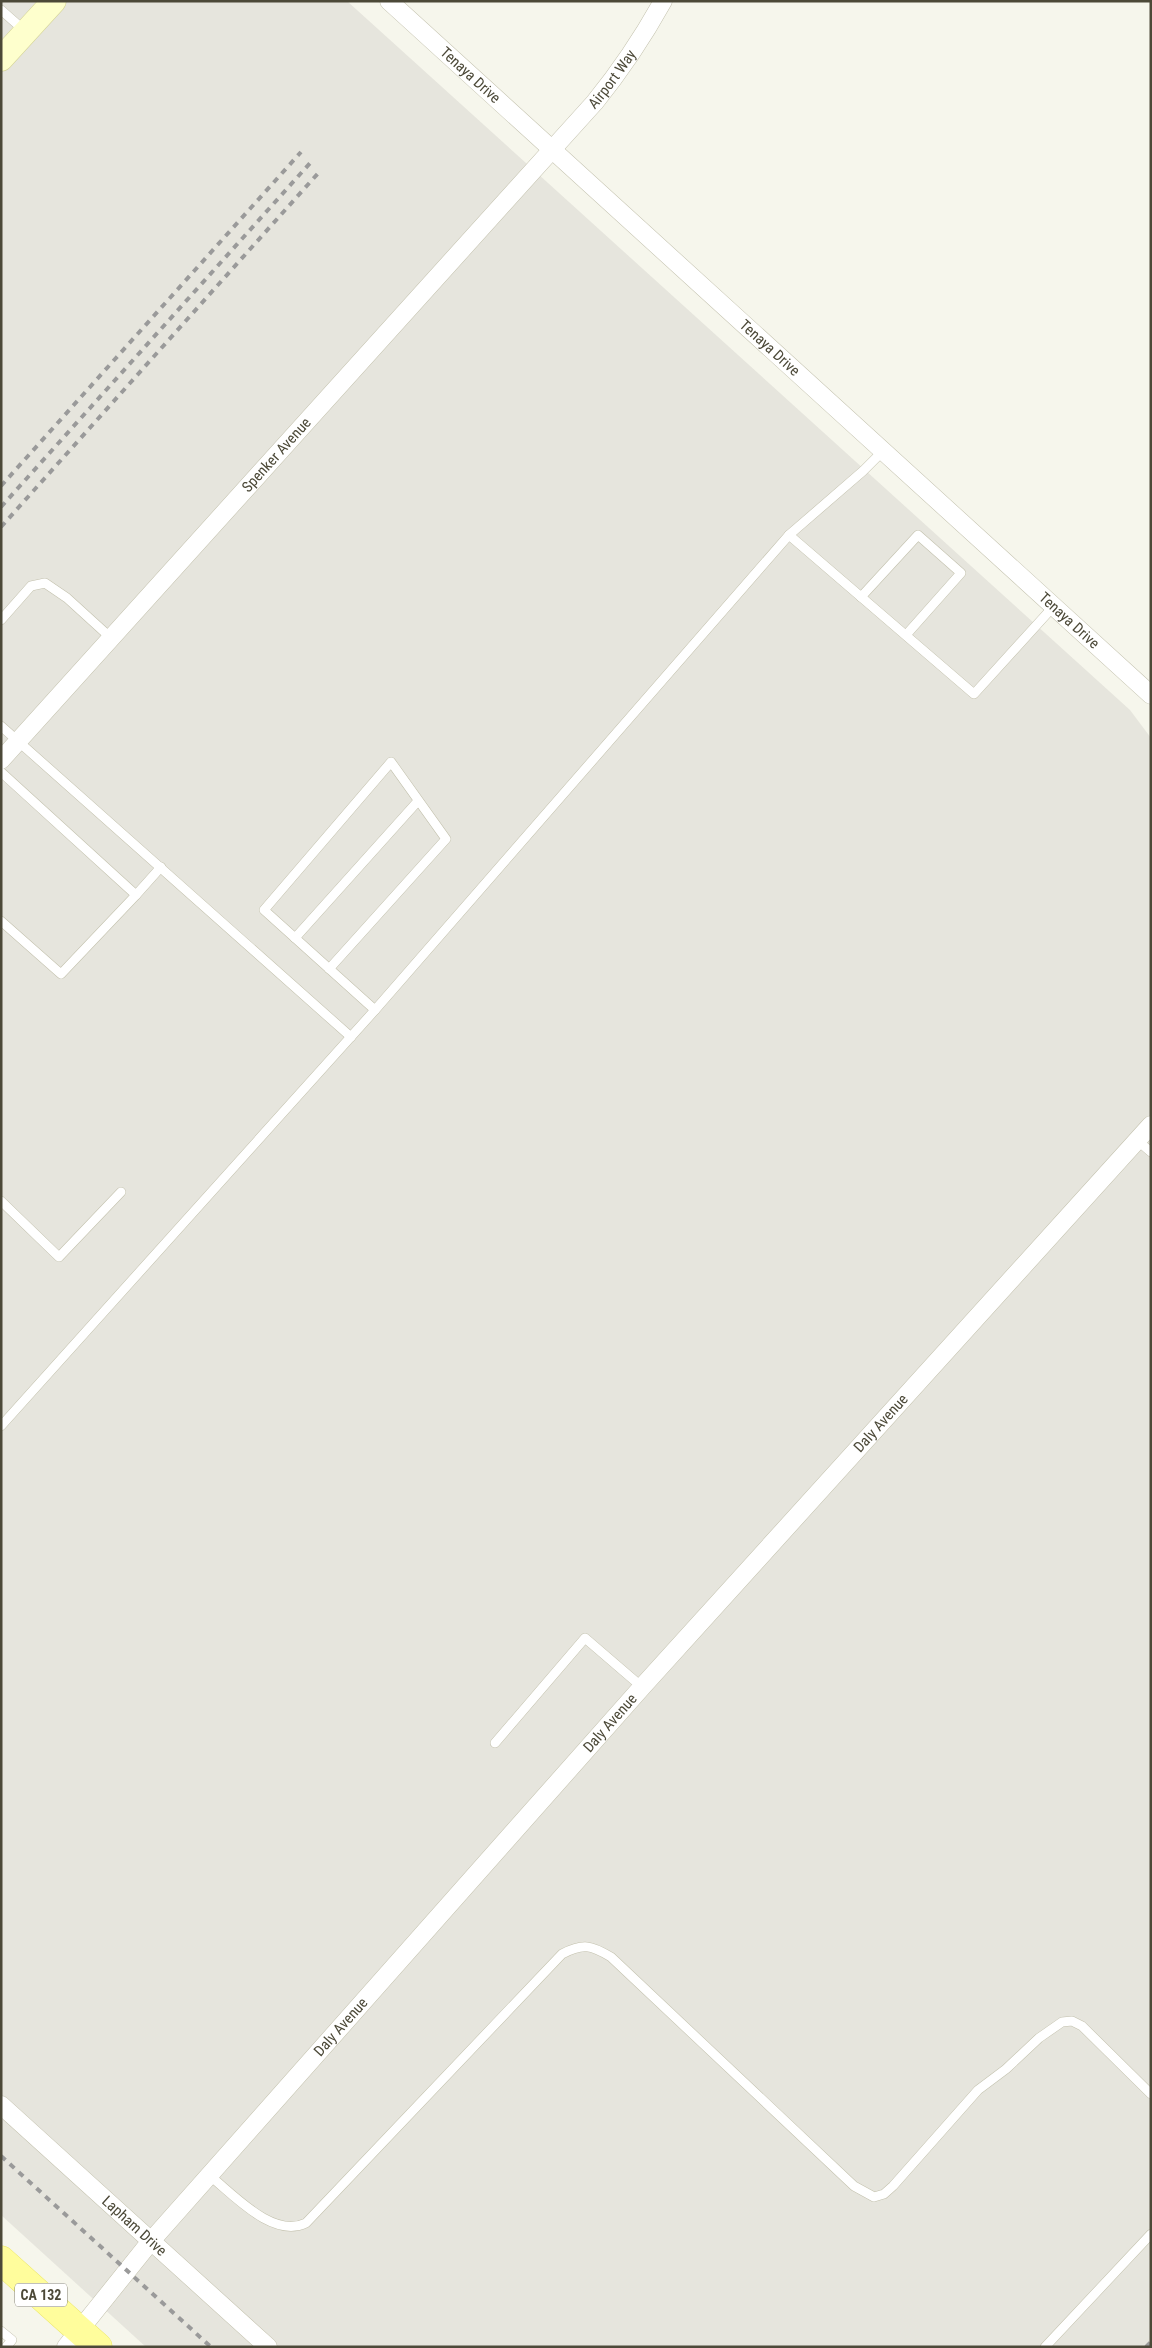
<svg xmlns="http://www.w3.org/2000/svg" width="1152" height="2348" font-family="'Roboto Condensed',sans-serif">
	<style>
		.industrial { fill: #e6e5dd }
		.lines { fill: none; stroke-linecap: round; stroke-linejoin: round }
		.service-casing { stroke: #c3c1ad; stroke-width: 10 }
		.minor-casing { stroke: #c3c1ad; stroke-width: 19 }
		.secondary-casing { stroke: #d5d497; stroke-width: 25 }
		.primary-casing { stroke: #ebe665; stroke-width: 29 }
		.service { stroke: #fff; stroke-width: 9 }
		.minor { stroke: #fff; stroke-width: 18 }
		.secondary { stroke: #feffcd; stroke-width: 24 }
		.primary { stroke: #fffd9c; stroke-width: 28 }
		.rail { stroke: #9a9a9a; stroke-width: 4; stroke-dasharray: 6 6; stroke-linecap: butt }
		.labels { text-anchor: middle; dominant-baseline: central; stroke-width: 4; stroke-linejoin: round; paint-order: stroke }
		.shield { fill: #fff; stroke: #828074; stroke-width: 1 }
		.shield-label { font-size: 14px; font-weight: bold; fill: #4c4938 }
		.street-label { font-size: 15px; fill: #4c4938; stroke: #fff }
	</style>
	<rect width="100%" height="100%" fill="#f6f6ec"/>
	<!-- industrial -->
	<path class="industrial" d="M1 1H347L1130 710 1151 738V2347H146L1 2215Z"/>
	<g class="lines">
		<defs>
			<g id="service">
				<path d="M1 10 26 32"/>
				<path d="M789 535 863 471 882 452"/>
				<path d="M861 597 918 535 961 573 906 635"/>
				<path d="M1 620 31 586 45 583 67 598 111 638"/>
				<path d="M1 726 351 1037"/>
				<path d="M1 772 136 895 61 974 1 921"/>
				<path d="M136 895 161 867"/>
				<path d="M295 938 418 801"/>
				<path d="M329 969 446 839 391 762 264 910 375 1010 789 535 974 694 1053 607"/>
				<path d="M1137 1140 1151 1152"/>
				<path d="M1 1201 59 1257 121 1192"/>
				<path d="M1 1426 375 1010"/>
				<path d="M495 1743 585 1638 642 1687"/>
				<path d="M209 2175C234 2195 273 2239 306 2223L562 1954C583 1943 591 1945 611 1957L854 2186 874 2197 884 2194 893 2186 978 2090 1006 2069 1039 2038 1062 2022 1072 2021 1082 2026 1151 2094"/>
				<path d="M1 2331 12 2340 6 2347"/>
				<path d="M1045 2347 1151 2234"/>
			</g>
			<g id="minor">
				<path id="s1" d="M389 1 1151 695"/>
				<path id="s2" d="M1 760 595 102C621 70 643 37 663 1"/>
				<path id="s3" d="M1 2105 268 2347"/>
				<path id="s4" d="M66 2347 151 2241 642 1687 1151 1125"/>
			</g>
			<path id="secondary" d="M1 59 54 1"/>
			<path id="primary" d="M1 2260 98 2347"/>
		</defs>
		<!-- service casing -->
		<use href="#service" class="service-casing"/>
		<!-- minor casing -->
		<use href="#minor" class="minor-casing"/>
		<!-- secondary casing -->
		<use href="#secondary" class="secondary-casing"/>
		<!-- primary casing -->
		<use href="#primary" class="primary-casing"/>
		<!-- service -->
		<use href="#service" class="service"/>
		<!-- minor -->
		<use href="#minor" class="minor"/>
		<!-- secondary -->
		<use href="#secondary" class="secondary"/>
		<!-- primary -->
		<use href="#primary" class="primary"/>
		<!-- rail -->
		<g class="rail">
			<path d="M1 486 301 152"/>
			<path d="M1 507 311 162"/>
			<path d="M1 527 321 170"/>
			<path d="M1 2156 211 2347"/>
			<path d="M1146 2347 1151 2342"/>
		</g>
	</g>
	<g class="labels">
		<!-- shield labels -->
		<rect class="shield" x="15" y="2283.5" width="52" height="23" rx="4"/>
		<g class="shield-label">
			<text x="41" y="2295">CA 132</text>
		</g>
		<!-- street labels -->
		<g class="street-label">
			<text stroke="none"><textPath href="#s1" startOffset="110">Tenaya Drive</textPath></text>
			<text stroke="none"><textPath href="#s2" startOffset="915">Airport Way</textPath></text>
			<text stroke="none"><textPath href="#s1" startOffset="515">Tenaya Drive</textPath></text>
			<text stroke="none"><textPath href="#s2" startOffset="411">Spenker Avenue</textPath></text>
			<text stroke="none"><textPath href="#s1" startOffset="920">Tenaya Drive</textPath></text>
			<text stroke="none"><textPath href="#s4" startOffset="1232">Daly Avenue</textPath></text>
			<text stroke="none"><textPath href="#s4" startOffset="828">Daly Avenue</textPath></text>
			<text stroke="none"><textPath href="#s4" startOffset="422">Daly Avenue</textPath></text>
			<text stroke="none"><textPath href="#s3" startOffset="180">Lapham Drive</textPath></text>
		</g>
	</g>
	<!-- border -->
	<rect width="1152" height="2348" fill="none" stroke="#4c4938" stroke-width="5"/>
</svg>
